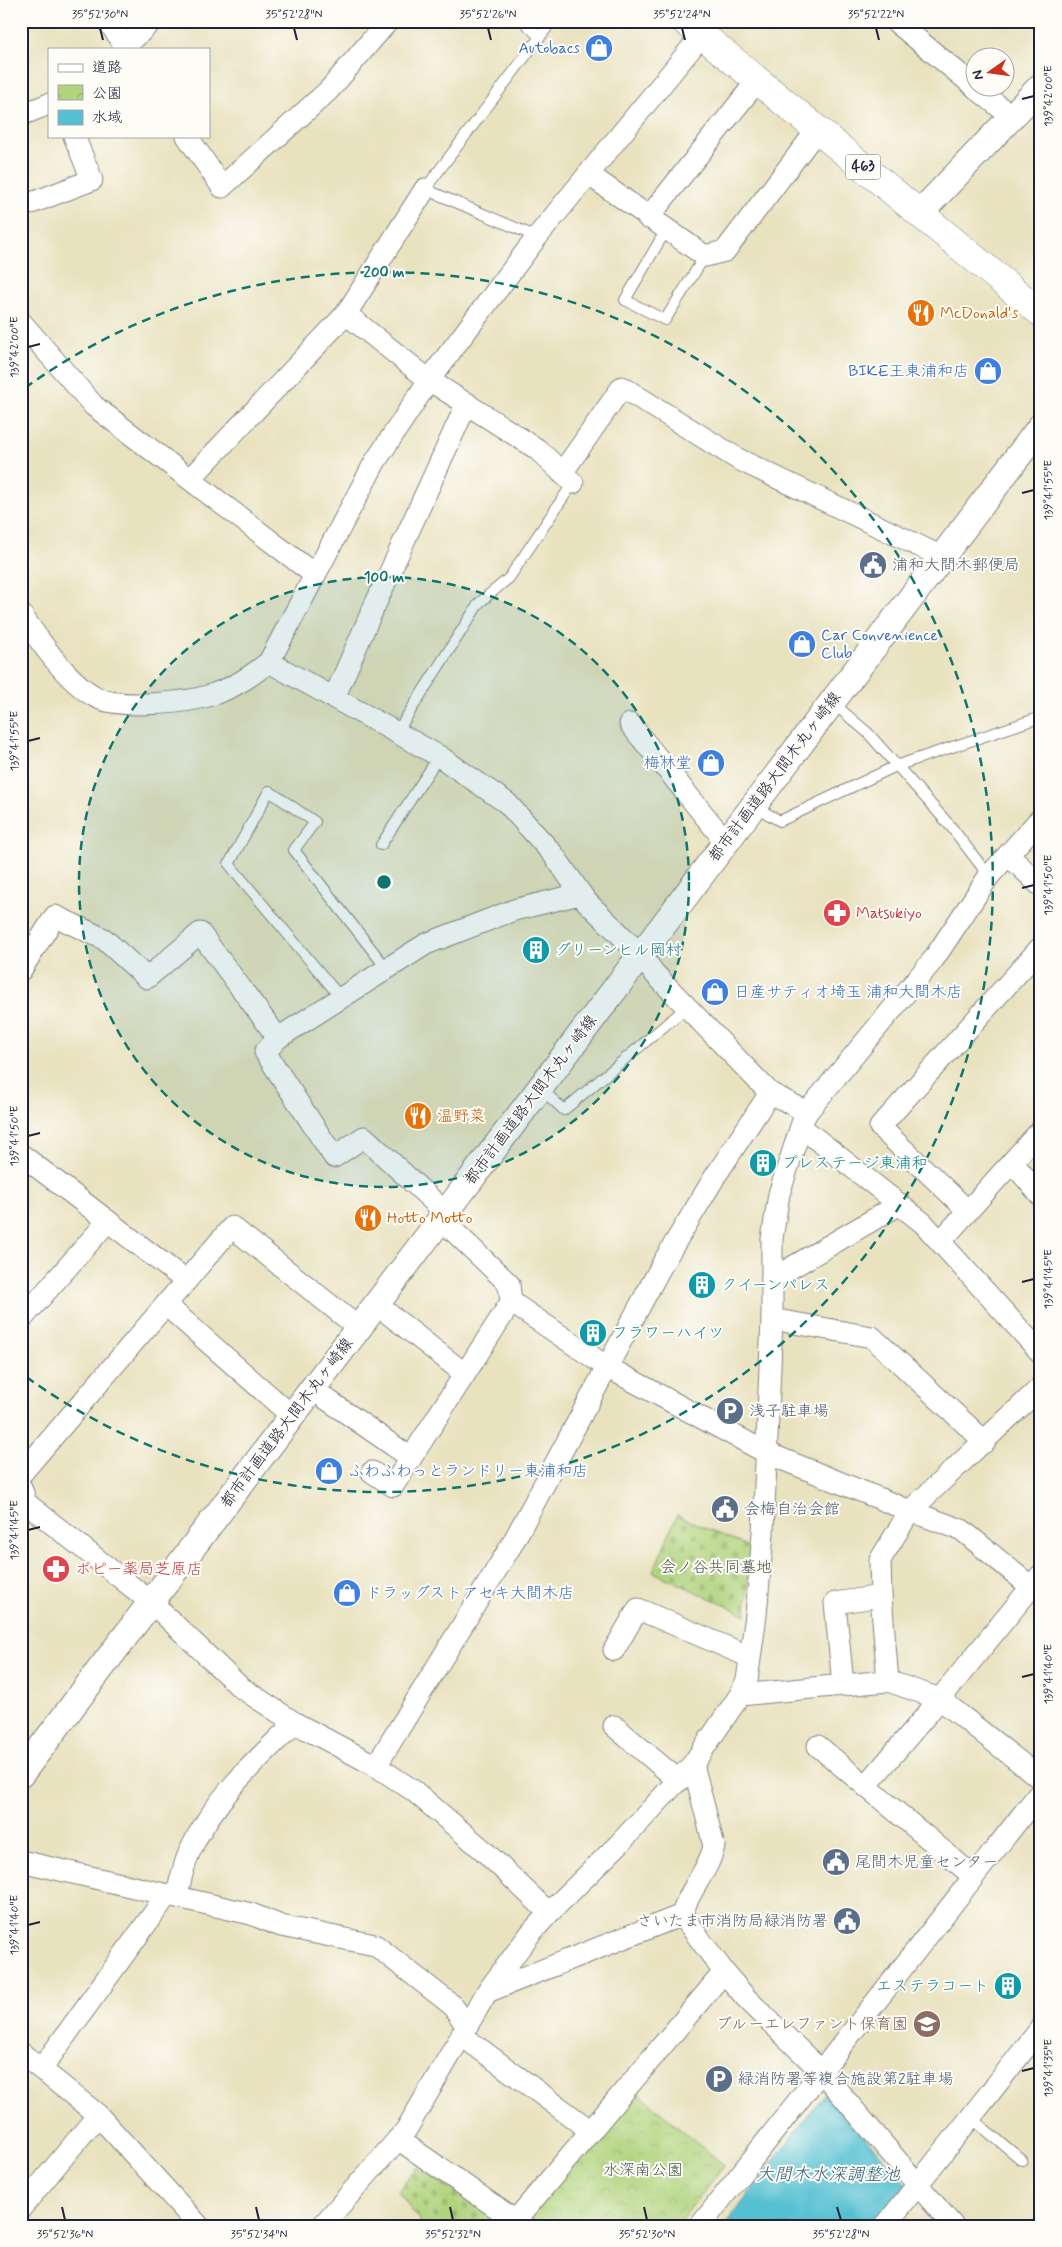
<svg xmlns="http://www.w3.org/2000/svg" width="1062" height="2247" font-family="Mynerve,'Klee One',sans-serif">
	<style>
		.cemetery { fill: url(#cemetery-stones); stroke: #697a5c }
		.park { fill: url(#park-crowns); stroke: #697a5c }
		.water { fill: #55c0d1; stroke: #3c7186 }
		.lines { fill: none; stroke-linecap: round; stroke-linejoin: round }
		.service-casing { stroke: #86827d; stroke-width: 12 }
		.minor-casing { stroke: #86827d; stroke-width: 23 }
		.tertiary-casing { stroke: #86827d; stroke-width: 28 }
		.trunk-casing { stroke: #86827d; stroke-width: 29 }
		.service { stroke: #fff; stroke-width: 10 }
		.minor { stroke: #fff; stroke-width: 21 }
		.tertiary { stroke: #fff; stroke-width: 26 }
		.trunk { stroke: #fff; stroke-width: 28 }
		.ticks { fill: none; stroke: #22223b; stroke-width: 2 }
		.ring { fill: none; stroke: #0f766e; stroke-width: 2.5; stroke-dasharray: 9 6 }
		.labels { text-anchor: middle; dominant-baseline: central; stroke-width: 4; stroke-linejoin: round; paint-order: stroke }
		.shield { fill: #fdfcf7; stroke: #646373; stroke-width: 1 }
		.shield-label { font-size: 15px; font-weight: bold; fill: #22223b }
		.shop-label { font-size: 16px; fill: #366cbe; stroke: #fdfcf7; text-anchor: start }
		.food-label { font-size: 16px; fill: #c56008; stroke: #fdfcf7; text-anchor: start }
		.service-label { font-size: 16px; fill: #4e5e75; stroke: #fdfcf7; text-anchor: start }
		.street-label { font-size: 16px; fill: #22223b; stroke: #fdfcf7 }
		.health-label { font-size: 16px; fill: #be3a42; stroke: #fdfcf7; text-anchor: start }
		.culture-label { font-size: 16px; fill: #0d838f; stroke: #fdfcf7; text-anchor: start }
		.park-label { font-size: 16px; fill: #4d574e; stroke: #fdfcf7 }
		.education-label { font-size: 16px; fill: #785e54; stroke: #fdfcf7; text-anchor: end }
		.water-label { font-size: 18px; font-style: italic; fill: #366177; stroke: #fdfcf7 }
		.centre { fill: #0f766e; stroke: #fdfcf7; stroke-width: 2.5 }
		.ring-label { font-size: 15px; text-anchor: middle; font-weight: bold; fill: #0f766e; stroke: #fdfcf7; stroke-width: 4; stroke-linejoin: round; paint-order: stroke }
		.neatline { fill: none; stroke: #22223b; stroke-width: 2 }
		.ticks-label { font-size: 12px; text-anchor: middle; fill: #22223b }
	</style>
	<defs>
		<pattern id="cemetery-stones" width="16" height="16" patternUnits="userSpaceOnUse" patternTransform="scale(1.25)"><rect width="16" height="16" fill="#b0d37c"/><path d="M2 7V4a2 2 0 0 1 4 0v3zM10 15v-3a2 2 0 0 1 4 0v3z" fill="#97b56c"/></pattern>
		<pattern id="park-crowns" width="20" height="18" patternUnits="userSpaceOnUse" patternTransform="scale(1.25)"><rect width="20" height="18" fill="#b0d37c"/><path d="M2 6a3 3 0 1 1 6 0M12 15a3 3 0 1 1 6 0" fill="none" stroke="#97b56c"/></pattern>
	</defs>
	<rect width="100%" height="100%" fill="#fdfcf7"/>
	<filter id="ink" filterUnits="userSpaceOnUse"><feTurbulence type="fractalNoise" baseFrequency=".02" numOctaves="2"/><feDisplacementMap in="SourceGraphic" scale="10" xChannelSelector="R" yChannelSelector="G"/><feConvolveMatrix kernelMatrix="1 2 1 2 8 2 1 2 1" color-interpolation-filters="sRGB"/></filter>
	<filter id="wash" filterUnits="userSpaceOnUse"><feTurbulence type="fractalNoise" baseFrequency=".0096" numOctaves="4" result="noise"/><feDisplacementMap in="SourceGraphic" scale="20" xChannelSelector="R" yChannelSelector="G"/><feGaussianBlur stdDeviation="1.12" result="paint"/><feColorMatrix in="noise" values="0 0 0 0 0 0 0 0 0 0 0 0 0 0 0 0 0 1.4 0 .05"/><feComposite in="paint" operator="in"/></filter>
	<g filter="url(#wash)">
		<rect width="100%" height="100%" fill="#e9e2bf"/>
		<!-- cemetery -->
		<g class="cemetery">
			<path d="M677 1515 751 1548 746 1615 653 1572Z"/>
			<path d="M417 2167 496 2218 497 2226H423L398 2191Z"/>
		</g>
		<!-- park -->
		<path class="park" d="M636 2091 724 2165 677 2226H533L529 2222V2215Z"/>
		<!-- water -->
		<path class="water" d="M825 2093 907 2184 873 2226H724Z"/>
	</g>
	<g filter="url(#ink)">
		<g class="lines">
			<defs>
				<g id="service">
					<path d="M523 21 540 37"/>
					<path d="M666 230 625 300 665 320 705 256"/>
					<path d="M537 237 425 189 552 21"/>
					<path d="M833 703 868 733 952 828 989 876"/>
					<path d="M397 732 479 603 509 578 573 483"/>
					<path d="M754 806 780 821 896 766 1041 717"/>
					<path d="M381 845 439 756"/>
					<path d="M341 998 229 864 269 791 315 822 294 850 387 969"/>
					<path d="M540 1088 564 1110 687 1007"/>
					<path d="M970 2117 1022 2160"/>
				</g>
				<g id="minor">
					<path d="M108 21 127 49"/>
					<path d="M895 21 974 86"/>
					<path d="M125 47 152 21"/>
					<path d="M976 88 1012 117"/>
					<path d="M21 115 49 104"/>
					<path d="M187 136 222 187 329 90 388 21"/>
					<path d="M588 174 705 256 725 251 817 130"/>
					<path d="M21 207 92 180 74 136"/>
					<path d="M648 218 757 81"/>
					<path d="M346 314 429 380 537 449 573 483"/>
					<path d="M21 322 94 406 315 575"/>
					<path d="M562 473 622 387 738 459 942 557"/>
					<path d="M190 479 346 314 425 189"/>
					<path d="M21 614C39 640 66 680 94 696 116 710 189 703 214 694 235 687 251 676 269 662L375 462 429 380 537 237 702 35"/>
					<path d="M269 662 439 756 507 803 553 854 586 901 640 954 654 973 770 1093 807 1112"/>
					<path d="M334 698 369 618 467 403"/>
					<path d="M630 724 726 842"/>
					<path d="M1008 855 1041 886"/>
					<path d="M21 970 55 916 104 939 147 978 200 933 278 1038"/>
					<path d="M801 1127 923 1223 1041 1353"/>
					<path d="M1041 1130 1012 1162 1041 1196"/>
					<path d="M21 1158 23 1156 186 1281"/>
					<path d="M968 1211 880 1127 1041 947"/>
					<path d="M446 1213 364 1137 334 1157 265 1052 278 1038 426 944 514 910 580 894"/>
					<path d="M941 1241 1012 1162"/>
					<path d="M772 1279 900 1204"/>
					<path d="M511 1302 607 1367 767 1453 910 1511 880 1560 881 1596 835 1603 843 1685 740 1695"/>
					<path d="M376 1304 465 1374"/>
					<path d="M166 1305 292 1416"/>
					<path d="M772 1319 872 1337 985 1442"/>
					<path d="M21 1320 108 1221"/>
					<path d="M312 1389 411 1458"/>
					<path d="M372 1472 393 1486 511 1302 509 1284 441 1219"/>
					<path d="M21 1474 232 1227 359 1328"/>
					<path d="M21 1487 26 1503 151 1602 240 1687 295 1723 376 1766 414 1791 483 1850 549 1913"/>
					<path d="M1041 1575 940 1699 1041 1779"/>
					<path d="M1030 1586 962 1530 910 1511 1041 1387"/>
					<path d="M881 1596 888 1681"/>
					<path d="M614 1650 638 1609 750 1657"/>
					<path d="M843 1685 888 1681 940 1699 866 1786"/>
					<path d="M614 1726 679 1781"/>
					<path d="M818 1746 973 1876"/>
					<path d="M376 1766 511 1546 664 1261 716 1175 770 1093"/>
					<path d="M21 1861 251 1914 281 1926 375 1945 452 2005 466 2025"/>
					<path d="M176 1897C180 1883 183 1867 189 1853 213 1800 254 1762 295 1723"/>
					<path d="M682 1915 724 1972 747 1999 821 2071 953 2226"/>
					<path d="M487 1992 682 1915C688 1890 709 1871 714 1846L693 1764"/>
					<path d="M461 2035 591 2131"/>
					<path d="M21 2053 98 2115 199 2226"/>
					<path d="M42 2068 167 1895"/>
					<path d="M398 2139 523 2226"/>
					<path d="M21 2208 98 2115"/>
					<path d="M322 2226 406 2130 487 1992 530 1934 549 1913 619 1844 693 1764 740 1695 747 1680 756 1615 763 1533 772 1319V1239L779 1194 803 1120 807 1112 933 960 989 876 1041 818"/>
					<path d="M511 2226 724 1972"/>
					<path d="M700 2226 1041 1791"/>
					<path d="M885 2226 1041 2028"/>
				</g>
				<g id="tertiary">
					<path d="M920 213 1041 86"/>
					<path d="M21 1774 1041 426"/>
				</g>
				<path id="trunk" d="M685 21 1041 313"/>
			</defs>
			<!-- service casing -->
			<use href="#service" class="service-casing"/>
			<!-- minor casing -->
			<use href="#minor" class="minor-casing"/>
			<!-- tertiary casing -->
			<use href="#tertiary" class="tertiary-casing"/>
			<!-- trunk casing -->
			<use href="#trunk" class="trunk-casing"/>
			<!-- service -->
			<use href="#service" class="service"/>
			<!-- minor -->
			<use href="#minor" class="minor"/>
			<!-- tertiary -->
			<use href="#tertiary" class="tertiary"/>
			<!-- trunk -->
			<use href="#trunk" class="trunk"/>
		</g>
	</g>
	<!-- ticks -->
	<path class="ticks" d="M100 28 103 40M294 28 297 40M488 28 491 40M682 28 685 40M876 28 879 40M1022 99 1034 96M28 347 40 344M1022 493 1034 490M28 741 40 738M1022 888 1034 885M28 1136 40 1133M1022 1282 1034 1279M28 1530 40 1527M1022 1677 1034 1674M28 1925 40 1922M1022 2071 1034 2068M62 2207 65 2220M256 2207 259 2220M450 2207 453 2220M644 2207 647 2220M837 2207 841 2220"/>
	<!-- distance rings -->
	<circle cx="384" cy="882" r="305" fill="#0f766e" fill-opacity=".12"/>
	<g class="ring">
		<circle cx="384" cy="882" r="305"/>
		<path d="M25 388A610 610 0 1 1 25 1376"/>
	</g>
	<!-- icons -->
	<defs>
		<symbol id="shop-disc" viewBox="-11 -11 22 22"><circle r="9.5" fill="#3f7fe0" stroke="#fdfcf7"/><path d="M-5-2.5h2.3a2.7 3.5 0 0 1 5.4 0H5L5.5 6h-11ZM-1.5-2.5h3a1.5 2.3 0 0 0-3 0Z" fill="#fff"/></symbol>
		<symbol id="restaurant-disc" viewBox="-11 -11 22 22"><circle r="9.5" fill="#e8710a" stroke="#fdfcf7"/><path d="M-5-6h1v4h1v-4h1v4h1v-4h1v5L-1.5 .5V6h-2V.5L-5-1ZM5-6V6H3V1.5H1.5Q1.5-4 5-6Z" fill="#fff"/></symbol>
		<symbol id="civic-disc" viewBox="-11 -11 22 22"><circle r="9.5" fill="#5c6f8a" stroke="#fdfcf7"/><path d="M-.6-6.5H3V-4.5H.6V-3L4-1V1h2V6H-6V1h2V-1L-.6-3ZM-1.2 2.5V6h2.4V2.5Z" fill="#fff"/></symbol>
		<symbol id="pharmacy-disc" viewBox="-11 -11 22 22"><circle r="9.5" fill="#e0444e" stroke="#fdfcf7"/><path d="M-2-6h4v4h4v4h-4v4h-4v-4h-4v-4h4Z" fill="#fff"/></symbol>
		<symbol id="building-disc" viewBox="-11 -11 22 22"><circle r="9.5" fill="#0f9aa8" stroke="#fdfcf7"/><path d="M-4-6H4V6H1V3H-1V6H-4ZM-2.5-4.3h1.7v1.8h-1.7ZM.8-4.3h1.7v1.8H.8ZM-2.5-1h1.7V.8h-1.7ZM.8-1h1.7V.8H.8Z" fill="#fff"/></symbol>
		<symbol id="parking-disc" viewBox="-11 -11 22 22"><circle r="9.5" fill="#5c6f8a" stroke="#fdfcf7"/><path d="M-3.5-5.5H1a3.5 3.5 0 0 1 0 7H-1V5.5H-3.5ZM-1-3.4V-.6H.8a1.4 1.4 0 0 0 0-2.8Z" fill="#fff"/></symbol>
		<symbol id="school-disc" viewBox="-11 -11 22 22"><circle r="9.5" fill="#8d6e63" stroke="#fdfcf7"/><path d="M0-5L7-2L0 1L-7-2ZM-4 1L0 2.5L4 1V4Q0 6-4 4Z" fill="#fff"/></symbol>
	</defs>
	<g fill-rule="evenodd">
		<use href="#shop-disc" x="583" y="32" width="32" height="32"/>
		<use href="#restaurant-disc" x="905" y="297" width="32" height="32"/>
		<use href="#shop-disc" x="972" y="355" width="32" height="32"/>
		<use href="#civic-disc" x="857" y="549" width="32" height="32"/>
		<use href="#shop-disc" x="786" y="628" width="32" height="32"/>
		<use href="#shop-disc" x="695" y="747" width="32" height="32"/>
		<use href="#pharmacy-disc" x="821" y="897" width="32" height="32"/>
		<use href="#building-disc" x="520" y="934" width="32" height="32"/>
		<use href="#shop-disc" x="699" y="976" width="32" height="32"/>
		<use href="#restaurant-disc" x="402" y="1100" width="32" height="32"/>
		<use href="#building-disc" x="747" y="1147" width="32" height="32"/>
		<use href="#restaurant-disc" x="352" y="1202" width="32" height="32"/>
		<use href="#building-disc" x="686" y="1269" width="32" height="32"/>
		<use href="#building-disc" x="577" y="1317" width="32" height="32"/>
		<use href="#parking-disc" x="714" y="1395" width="32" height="32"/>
		<use href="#shop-disc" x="313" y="1455" width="32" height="32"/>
		<use href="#civic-disc" x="709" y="1493" width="32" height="32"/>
		<use href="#pharmacy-disc" x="40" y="1553" width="32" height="32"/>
		<use href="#shop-disc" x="331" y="1577" width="32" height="32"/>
		<use href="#civic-disc" x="820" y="1846" width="32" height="32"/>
		<use href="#civic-disc" x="831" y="1905" width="32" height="32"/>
		<use href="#building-disc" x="992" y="1970" width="32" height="32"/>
		<use href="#school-disc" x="911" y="2008" width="32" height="32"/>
		<use href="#parking-disc" x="703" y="2063" width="32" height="32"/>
	</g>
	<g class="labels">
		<!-- shield labels -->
		<rect class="shield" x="845.5" y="154.5" width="35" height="25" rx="4"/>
		<g class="shield-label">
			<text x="863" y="167">463</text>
		</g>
		<!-- shop labels -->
		<g class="shop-label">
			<text x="580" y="48" text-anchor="end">Autobacs</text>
			<text x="969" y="371" text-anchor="end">BIKE王東浦和店</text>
			<text x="821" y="635">Car Convenience<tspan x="821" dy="18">Club</tspan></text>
			<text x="692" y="763" text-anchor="end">梅林堂</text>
			<text x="734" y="992">日産サティオ埼玉 浦和大間木店</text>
			<text x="348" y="1471">ふわふわっとランドリー東浦和店</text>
			<text x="366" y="1593">ドラッグストアセキ大間木店</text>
		</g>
		<!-- food labels -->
		<g class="food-label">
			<text x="940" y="313">McDonald's</text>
			<text x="437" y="1116">温野菜</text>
			<text x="387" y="1218">Hotto Motto</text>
		</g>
		<!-- service labels -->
		<g class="service-label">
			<text x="892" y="565">浦和大間木郵便局</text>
			<text x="749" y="1411">浅子駐車場</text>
			<text x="744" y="1509">会梅自治会館</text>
			<text x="855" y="1862">尾間木児童センター</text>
			<text x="828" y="1921" text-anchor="end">さいたま市消防局緑消防署</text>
			<text x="738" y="2079">緑消防署等複合施設第2駐車場</text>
		</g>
		<!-- street labels -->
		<g class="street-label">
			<text transform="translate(775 777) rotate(-53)">都市計画道路大間木丸ヶ崎線</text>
			<text transform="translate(531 1100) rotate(-53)">都市計画道路大間木丸ヶ崎線</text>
			<text transform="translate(287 1423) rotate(-53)">都市計画道路大間木丸ヶ崎線</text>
		</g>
		<!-- health labels -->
		<g class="health-label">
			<text x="856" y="913">Matsukiyo</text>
			<text x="75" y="1569">ポピー薬局芝原店</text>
		</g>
		<!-- culture labels -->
		<g class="culture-label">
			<text x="555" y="950">グリーンヒル岡村</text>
			<text x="782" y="1163">プレステージ東浦和</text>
			<text x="721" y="1285">クイーンパレス</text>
			<text x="612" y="1333">フラワーハイツ</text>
			<text x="989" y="1986" text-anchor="end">エステラコート</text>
		</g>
		<!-- park labels -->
		<g class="park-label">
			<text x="716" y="1567">会ノ谷共同墓地</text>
			<text x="643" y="2170">水深南公園</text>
		</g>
		<!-- education labels -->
		<g class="education-label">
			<text x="908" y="2024">ブルーエレファント保育園</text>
		</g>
		<!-- water labels -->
		<g class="water-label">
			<text x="828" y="2175">大間木水深調整池</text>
		</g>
	</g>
	<circle cx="384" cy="882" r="8" class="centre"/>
	<g class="ring-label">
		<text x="384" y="277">200 m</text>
		<text x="384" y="582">100 m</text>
	</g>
	<!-- margin -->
	<rect width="1062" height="2247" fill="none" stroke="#fdfcf7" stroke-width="55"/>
	<!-- legend -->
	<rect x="48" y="48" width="162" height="90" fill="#fdfcf7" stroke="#a5a5ac"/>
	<rect x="58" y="64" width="25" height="8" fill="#ffffff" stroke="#a5a5ac"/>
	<text x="92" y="72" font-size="15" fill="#22223b">道路</text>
	<rect x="58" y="85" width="25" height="15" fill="url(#park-crowns)" stroke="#a5a5ac"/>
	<text x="92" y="98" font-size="15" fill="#22223b">公園</text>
	<rect x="58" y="110" width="25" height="15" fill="#55c0d1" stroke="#a5a5ac"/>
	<text x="92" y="122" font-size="15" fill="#22223b">水域</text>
	<!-- north arrow -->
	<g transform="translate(990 72) rotate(256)"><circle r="24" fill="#fdfcf7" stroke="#a5a5ac"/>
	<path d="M0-4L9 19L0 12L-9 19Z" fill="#c8321e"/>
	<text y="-8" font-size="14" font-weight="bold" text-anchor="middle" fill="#22223b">N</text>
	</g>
	<rect x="28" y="28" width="1006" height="2192" class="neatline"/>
	<g class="ticks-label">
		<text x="100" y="18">35°52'30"N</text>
		<text x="294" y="18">35°52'28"N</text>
		<text x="488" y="18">35°52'26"N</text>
		<text x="682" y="18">35°52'24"N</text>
		<text x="876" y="18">35°52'22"N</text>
		<text transform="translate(1048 96) rotate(-90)" y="4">139°42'00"E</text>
		<text transform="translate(14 347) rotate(-90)" y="4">139°42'00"E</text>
		<text transform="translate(1048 490) rotate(-90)" y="4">139°41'55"E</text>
		<text transform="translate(14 741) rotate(-90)" y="4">139°41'55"E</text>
		<text transform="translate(1048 885) rotate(-90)" y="4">139°41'50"E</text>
		<text transform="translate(14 1136) rotate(-90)" y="4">139°41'50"E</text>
		<text transform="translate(1048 1279) rotate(-90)" y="4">139°41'45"E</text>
		<text transform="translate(14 1530) rotate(-90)" y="4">139°41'45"E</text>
		<text transform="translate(1048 1674) rotate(-90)" y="4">139°41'40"E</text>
		<text transform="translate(14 1925) rotate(-90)" y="4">139°41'40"E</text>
		<text transform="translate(1048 2068) rotate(-90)" y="4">139°41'35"E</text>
		<text x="65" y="2238">35°52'36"N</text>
		<text x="259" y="2238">35°52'34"N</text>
		<text x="453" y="2238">35°52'32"N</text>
		<text x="647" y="2238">35°52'30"N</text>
		<text x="841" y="2238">35°52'28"N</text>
	</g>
</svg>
